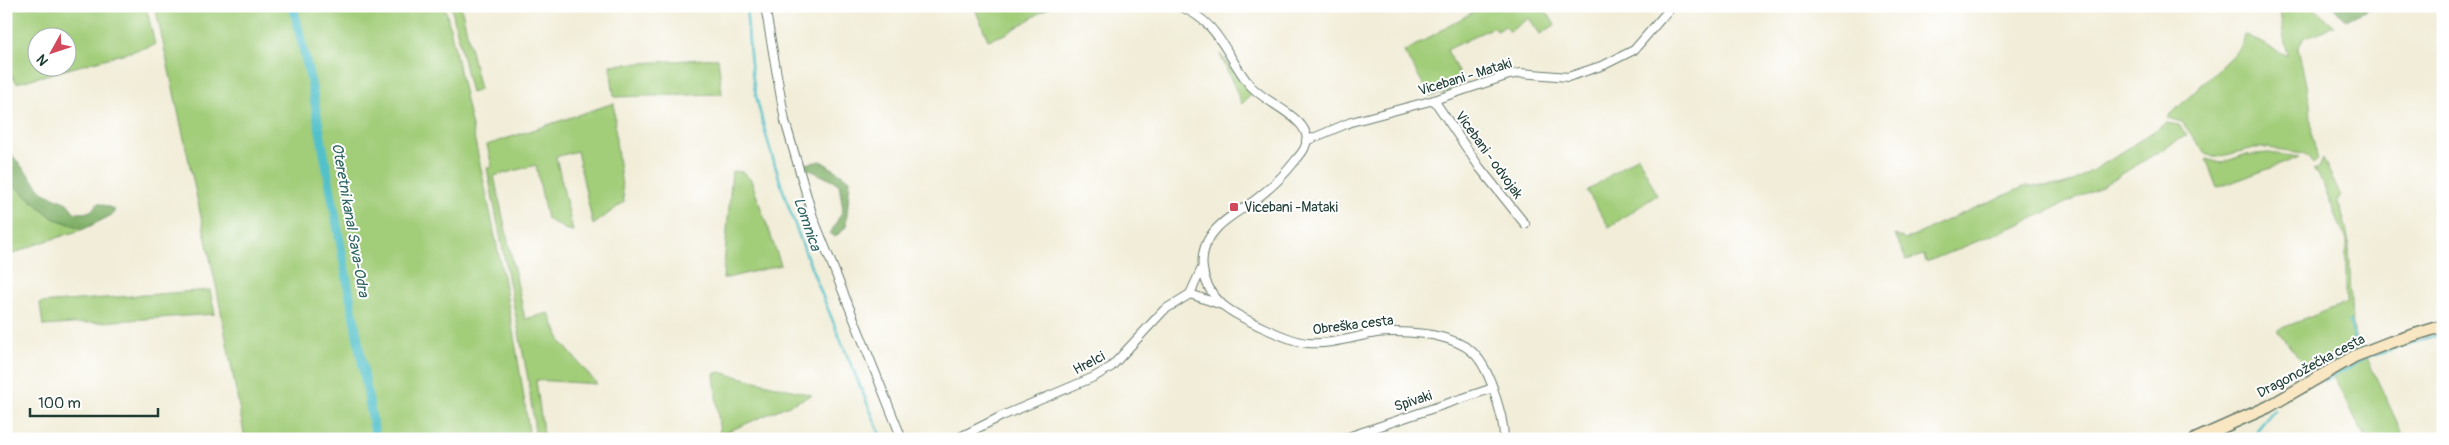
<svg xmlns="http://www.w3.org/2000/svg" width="2449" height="445" font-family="Pangolin,sans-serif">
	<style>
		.green { fill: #a2cd79; stroke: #608556; fill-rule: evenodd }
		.forest { fill: #81b069; stroke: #50764e }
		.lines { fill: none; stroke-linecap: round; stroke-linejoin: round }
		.stream { stroke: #53c1ca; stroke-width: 2.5 }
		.canal { stroke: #53c1ca; stroke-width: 9 }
		.minor-casing { stroke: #687b6d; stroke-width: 10 }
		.secondary-casing { stroke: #687b6d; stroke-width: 14 }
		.minor { stroke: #fff; stroke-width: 8 }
		.secondary { stroke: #f9e7c3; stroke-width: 11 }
		.poi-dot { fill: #d1495b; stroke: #fff; stroke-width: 2 }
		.labels { text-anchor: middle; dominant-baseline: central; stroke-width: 4; stroke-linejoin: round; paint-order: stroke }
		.street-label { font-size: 14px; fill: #1f3d34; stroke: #fff }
		.poi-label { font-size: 14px; fill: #1f3d34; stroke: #fff; text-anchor: start }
		.water-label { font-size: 15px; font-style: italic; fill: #2f6561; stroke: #fff }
	</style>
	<rect width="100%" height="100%" fill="#fff"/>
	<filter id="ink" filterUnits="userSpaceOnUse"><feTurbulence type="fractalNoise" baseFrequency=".02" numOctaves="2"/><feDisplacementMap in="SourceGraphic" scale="10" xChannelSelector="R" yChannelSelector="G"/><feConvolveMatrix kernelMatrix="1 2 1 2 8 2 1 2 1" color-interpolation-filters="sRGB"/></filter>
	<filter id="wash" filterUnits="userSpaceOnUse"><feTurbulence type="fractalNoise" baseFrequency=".0096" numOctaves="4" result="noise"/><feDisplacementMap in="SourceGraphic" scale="20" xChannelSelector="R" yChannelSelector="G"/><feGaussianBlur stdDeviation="1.12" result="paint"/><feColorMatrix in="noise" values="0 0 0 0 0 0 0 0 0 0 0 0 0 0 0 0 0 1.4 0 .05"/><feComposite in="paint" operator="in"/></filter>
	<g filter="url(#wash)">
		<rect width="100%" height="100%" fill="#f1edd8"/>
		<!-- green -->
		<g class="green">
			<path d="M6 6H146L155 45 17 83 6 68ZM38 38H68V68H38Z"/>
			<path d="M155 6H445C477 149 510 293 530 439H245L217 290Z"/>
			<path d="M451 6H461L480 90 471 93Z"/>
			<path d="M974 6H1051L1006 34 988 40Z"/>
			<path d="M1483 6H1543L1555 25 1540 34 1529 18 1509 32 1505 26 1497 31 1493 27 1447 50 1465 86 1431 97 1404 52Z"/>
			<path d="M2279 6H2312L2334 26 2304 38 2298 48 2310 103 2312 136 2318 160 2313 164 2304 153 2268 148H2254L2218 157H2213L2204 152 2182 122 2167 118 2241 47 2244 34 2287 56Z"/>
			<path d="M1220 54 1251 95 1242 104Z"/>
			<path d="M718 58 722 94 614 97 610 65Z"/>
			<path d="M614 103 616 141 624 202 593 225 577 151 556 157 573 231 567 230 547 219 536 165 494 176 525 319 549 313 561 342 597 384 536 380 544 439H536L528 379 487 168 492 167 487 145Z"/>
			<path d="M2166 123 2179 125 2187 135 2102 186 2025 222 1926 262 1924 255 1906 260 1895 235 1905 239 1913 237 1938 224 2026 186H2059L2072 182 2112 159Z"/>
			<path d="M2268 153 2300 157 2217 188 2206 159 2221 163 2244 155Z"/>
			<path d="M1638 156 1657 195 1609 227 1587 191Z"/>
			<path d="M2323 158 2341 197 2337 200C2360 250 2342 300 2359 351L2316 374 2294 352 2277 330 2346 303V239L2318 173 2313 170 2319 168Z"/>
			<path d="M732 171 743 172 751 180 781 265 723 279Z"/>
			<path d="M6 179 53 218 84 229 34 245 6 257Z"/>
			<path d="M210 290 215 314 43 326 40 303Z"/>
			<path d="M2366 356 2405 439H2366L2332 374Z"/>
			<path d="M719 372 812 395 720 435 714 374Z"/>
		</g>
		<!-- forest -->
		<g class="forest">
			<path d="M2333 6H2373V7L2346 20Z"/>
			<path d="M6 152 12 155 44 193 67 203 75 213C86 213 92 213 98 203L114 209V214L84 229 53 218 6 179Z"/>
			<path d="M821 161 850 180 846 227 835 237 830 234 843 210 839 184 800 165Z"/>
		</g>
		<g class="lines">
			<!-- stream -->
			<g class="stream">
				<path d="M746 6C749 39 750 73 758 104 786 220 837 329 882 439"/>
				<path d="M2324 381 2370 356 2443 333"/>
				<path d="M2292 387 2332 361 2355 349 2350 321"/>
				<path d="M2259 405 2270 400"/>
				<path d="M2257 430 2274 410"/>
				<path d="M2182 439 2199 431"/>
			</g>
			<!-- canal -->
			<path class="canal" d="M293 6 311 82 376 439"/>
		</g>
	</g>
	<g filter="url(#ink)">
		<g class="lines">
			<defs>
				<g id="minor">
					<path d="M765 6 785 121 813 217 902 439"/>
					<path d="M1179 6C1220 23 1223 51 1249 84 1262 101 1300 114 1306 134 1309 145 1302 153 1295 161 1285 174 1273 186 1260 196 1246 208 1229 215 1217 228 1194 252 1200 285 1224 306 1238 317 1290 342 1308 343 1330 345 1353 337 1376 333 1392 331 1409 332 1426 334 1470 341 1484 355 1496 398 1500 411 1504 424 1504 439"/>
					<path d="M1434 100 1480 168 1525 224"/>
					<path d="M1306 141 1351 122 1434 100 1509 75 1521 73 1568 77 1604 65 1634 50 1672 6"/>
					<path d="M1190 294 1222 305"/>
					<path d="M956 439 1002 416 1094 377 1111 367 1164 310 1190 294 1201 270"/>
					<path d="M1342 439 1493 388"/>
				</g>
				<path id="secondary" d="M2196 439 2268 407 2355 356 2391 342 2443 326"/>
			</defs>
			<!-- minor casing -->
			<use href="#minor" class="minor-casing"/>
			<!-- secondary casing -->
			<use href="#secondary" class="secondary-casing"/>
			<!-- minor -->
			<use href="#minor" class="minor"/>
			<!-- secondary -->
			<use href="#secondary" class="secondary"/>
		</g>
	</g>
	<!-- markers -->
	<rect class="poi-dot" x="1229" y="202" width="10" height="10" rx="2.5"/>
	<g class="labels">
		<!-- street labels -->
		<g class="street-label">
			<text transform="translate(1465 77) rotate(-17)">Vicebani - Mataki</text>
			<text transform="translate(1489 155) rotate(54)">Vicebani - odvojak</text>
			<text transform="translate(1353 325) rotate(-7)">Obreška cesta</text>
			<text transform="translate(1089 363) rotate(-28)">Hrelci</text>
			<text transform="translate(2311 366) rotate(-28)">Dragonožečka cesta</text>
			<text transform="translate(1413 401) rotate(-18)">Spivaki</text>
		</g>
		<!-- poi labels -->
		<g class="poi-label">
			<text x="1244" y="207">Vicebani -Mataki</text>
		</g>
		<!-- water labels -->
		<g class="water-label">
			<text transform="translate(350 220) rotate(80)">Oteretni kanal Sava-Odra</text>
			<text transform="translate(807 224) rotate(71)">Lomnica</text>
		</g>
	</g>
	<!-- margin -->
	<rect width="2449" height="445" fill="none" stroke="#fff" stroke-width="25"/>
	<!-- north arrow -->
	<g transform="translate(52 52) rotate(230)"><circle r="24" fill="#ffffff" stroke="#a5b1ae"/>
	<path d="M0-4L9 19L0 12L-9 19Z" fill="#d1495b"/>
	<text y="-8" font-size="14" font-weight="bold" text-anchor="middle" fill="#1f3d34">N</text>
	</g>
	<!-- scale -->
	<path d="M30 408v8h128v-8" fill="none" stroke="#1f3d34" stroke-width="2.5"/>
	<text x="38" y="408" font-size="15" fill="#1f3d34" stroke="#ffffff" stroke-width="4" paint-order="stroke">100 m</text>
</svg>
